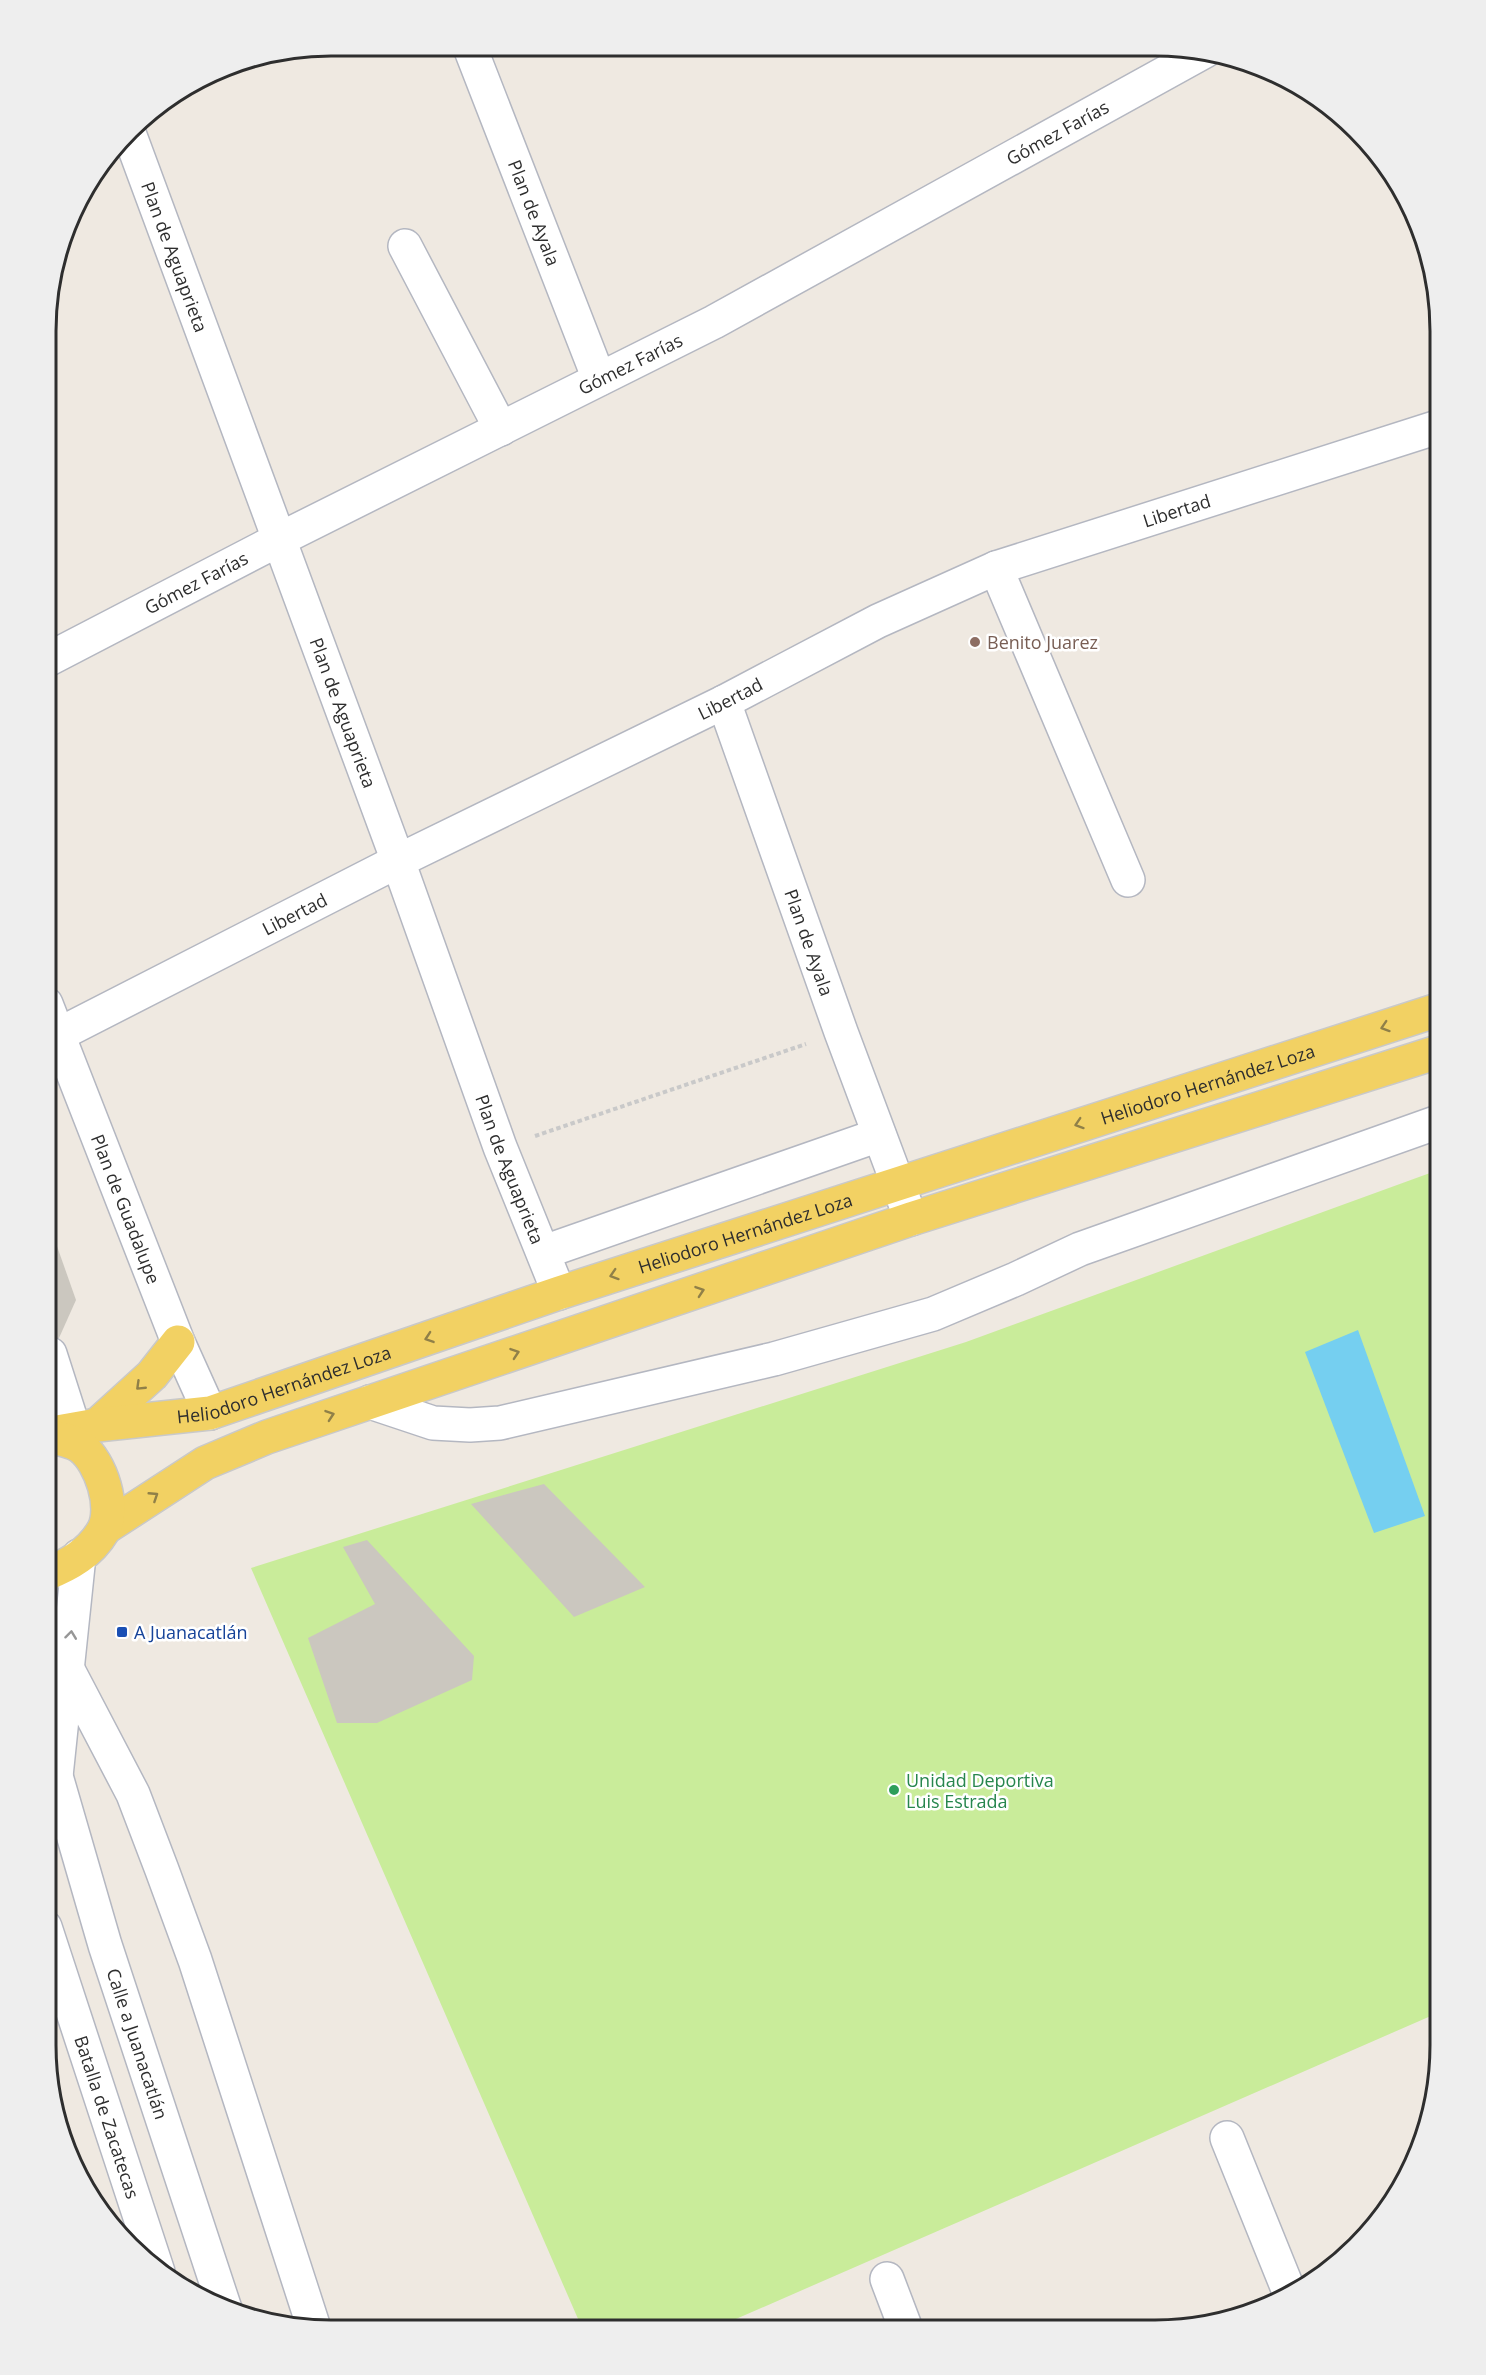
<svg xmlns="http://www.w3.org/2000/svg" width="1486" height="2375" font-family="'Open Sans',sans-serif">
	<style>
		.pitch { fill: #c9ec9a }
		.water { fill: #75cff0 }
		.building { fill: #cbc7bf }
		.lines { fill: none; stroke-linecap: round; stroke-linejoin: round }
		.minor-casing { stroke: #b4b7c1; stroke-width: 36 }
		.major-casing { stroke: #c9c9c9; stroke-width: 36 }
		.path { stroke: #c9c9c9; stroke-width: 4; stroke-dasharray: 4.5 3; stroke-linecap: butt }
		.minor { stroke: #fff; stroke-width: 33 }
		.major { stroke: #f2d163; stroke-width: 33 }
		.oneway { stroke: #908048 }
		.oneway2 { stroke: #969696 }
		.education-dot { fill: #8d6e63; stroke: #fff; stroke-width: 2 }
		.transit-dot { fill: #1a4fb4; stroke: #fff; stroke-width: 2 }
		.leisure-dot { fill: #2e9e5b; stroke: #fff; stroke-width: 2 }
		.labels { text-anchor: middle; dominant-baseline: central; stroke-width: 5; stroke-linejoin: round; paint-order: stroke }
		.street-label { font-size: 18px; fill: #2e2e2e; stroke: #fff }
		.education-label { font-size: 18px; fill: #785e54; stroke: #fff; text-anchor: start }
		.transit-label { font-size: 18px; fill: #164399; stroke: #fff; text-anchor: start }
		.leisure-label { font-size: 18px; fill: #27864d; stroke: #fff; text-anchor: start }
		.rim { fill: none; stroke: #2e2e2e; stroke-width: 3 }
	</style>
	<rect width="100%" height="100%" fill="#efe9e1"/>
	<!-- pitch -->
	<path class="pitch" d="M1441 1169 1440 2012 713 2329 582 2328 251 1568 966 1342Z"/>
	<!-- water -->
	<path class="water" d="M1358 1330 1425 1516 1374 1533 1305 1352Z"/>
	<!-- building -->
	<g class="building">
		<path d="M46 1215 76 1300 59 1338 46 1342Z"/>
		<path d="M544 1484 645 1587 574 1617 471 1504Z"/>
		<path d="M367 1540 474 1656 472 1680 377 1723H337L308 1638 375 1604 343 1547Z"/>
	</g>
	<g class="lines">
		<defs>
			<g id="minor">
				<path id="s1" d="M469 45 599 379"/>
				<path id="s2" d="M129 133 398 861 500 1147 559 1293"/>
				<path d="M405 246 501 429"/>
				<path d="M996 568 1128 880"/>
				<path id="s3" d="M47 660 278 540 714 322 1205 51"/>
				<path id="s4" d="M724 702 841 1032 911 1219"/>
				<path id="s5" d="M46 1004 178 1342 210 1413"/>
				<path id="s6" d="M46 1041 398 861 724 702 878 621 996 568 1441 426"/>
				<path d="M544 1252 879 1135"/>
				<path d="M50 1354 74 1429"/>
				<path d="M370 1402 433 1423 470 1425 500 1423 774 1359 933 1314 1016 1279 1080 1249 1441 1121"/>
				<path d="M67 1668 133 1794 162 1870 195 1960 314 2328"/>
				<path id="s7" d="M45 1763 56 1776 105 1945 225 2309"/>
				<path d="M56 1776 79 1556"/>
				<path id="s8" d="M45 1927 158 2272"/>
				<path d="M1227 2138 1290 2294"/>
				<path d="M887 2279 906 2329"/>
			</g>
			<g id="major">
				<path d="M97 1425 152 1375 178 1342"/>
				<path id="s9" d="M46 1434 97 1425 210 1413 559 1293 1441 1009"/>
				<path d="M105 1528 205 1463 267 1437 911 1219 1441 1051"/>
				<path d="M46 1574C69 1565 90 1553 103 1531 116 1508 101 1462 81 1447 71 1440 58 1438 46 1436"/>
			</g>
		</defs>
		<!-- minor casing -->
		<use href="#minor" class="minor-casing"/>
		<!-- major casing -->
		<use href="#major" class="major-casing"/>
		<!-- path -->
		<path class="path" d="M535 1136 806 1044"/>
		<!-- minor -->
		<use href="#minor" class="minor"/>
		<!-- major -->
		<use href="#major" class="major"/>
	</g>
	<!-- one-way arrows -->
	<defs><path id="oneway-chevron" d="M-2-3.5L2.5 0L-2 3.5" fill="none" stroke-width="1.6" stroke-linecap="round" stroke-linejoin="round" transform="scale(1.5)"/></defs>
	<g class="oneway">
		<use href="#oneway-chevron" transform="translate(1385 1027) rotate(162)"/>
		<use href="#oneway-chevron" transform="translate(1079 1124) rotate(162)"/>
		<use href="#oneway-chevron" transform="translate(614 1275) rotate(162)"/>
		<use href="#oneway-chevron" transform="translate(700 1291) rotate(-19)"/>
		<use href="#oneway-chevron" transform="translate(429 1338) rotate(161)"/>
		<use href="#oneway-chevron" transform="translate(515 1353) rotate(-19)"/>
		<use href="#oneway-chevron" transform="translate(140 1386) rotate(136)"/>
		<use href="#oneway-chevron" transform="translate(330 1415) rotate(-19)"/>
		<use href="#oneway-chevron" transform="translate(154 1496) rotate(-33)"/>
	</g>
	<use class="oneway2" href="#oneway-chevron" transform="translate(71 1635) rotate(-83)"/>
	<!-- markers -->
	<circle class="education-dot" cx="975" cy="642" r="6"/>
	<rect class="transit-dot" x="116" y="1626" width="12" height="12" rx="3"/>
	<circle class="leisure-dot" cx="894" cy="1790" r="6"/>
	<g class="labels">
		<!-- street labels -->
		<g class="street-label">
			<text stroke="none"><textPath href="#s3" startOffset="1140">Gómez Farías</textPath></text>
			<text stroke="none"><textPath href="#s1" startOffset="180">Plan de Ayala</textPath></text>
			<text stroke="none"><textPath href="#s2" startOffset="132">Plan de Aguaprieta</textPath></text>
			<text stroke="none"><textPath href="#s3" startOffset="654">Gómez Farías</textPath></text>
			<text stroke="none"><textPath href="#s6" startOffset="1251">Libertad</textPath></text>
			<text stroke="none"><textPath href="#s3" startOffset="168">Gómez Farías</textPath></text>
			<text stroke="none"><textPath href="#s6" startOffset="765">Libertad</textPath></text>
			<text stroke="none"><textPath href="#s2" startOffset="618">Plan de Aguaprieta</textPath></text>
			<text stroke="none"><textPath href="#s6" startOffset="279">Libertad</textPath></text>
			<text stroke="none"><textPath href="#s4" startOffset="255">Plan de Ayala</textPath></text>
			<text stroke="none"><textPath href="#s9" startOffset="1216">Heliodoro Hernández Loza</textPath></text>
			<text stroke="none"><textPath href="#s2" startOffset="1104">Plan de Aguaprieta</textPath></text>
			<text stroke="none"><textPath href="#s5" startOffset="220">Plan de Guadalupe</textPath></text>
			<text stroke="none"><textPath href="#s9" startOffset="730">Heliodoro Hernández Loza</textPath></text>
			<text stroke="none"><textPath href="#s9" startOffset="244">Heliodoro Hernández Loza</textPath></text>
			<text stroke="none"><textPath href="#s7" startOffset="297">Calle a Juanacatlán</textPath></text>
			<text stroke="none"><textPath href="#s8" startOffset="200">Batalla de Zacatecas</textPath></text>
		</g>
		<!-- education labels -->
		<g class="education-label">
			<text x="987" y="642">Benito Juarez</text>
		</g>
		<!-- transit labels -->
		<g class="transit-label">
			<text x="134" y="1632">A Juanacatlán</text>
		</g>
		<!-- leisure labels -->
		<g class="leisure-label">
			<text x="906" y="1780">Unidad Deportiva<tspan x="906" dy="21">Luis Estrada</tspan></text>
		</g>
	</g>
	<!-- crop -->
	<path d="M0 0H1486V2375H0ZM331 56H1155A275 275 0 0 1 1430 331V2045A275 275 0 0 1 1155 2320H331A275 275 0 0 1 56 2045V331A275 275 0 0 1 331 56Z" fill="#eee" fill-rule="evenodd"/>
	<path class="rim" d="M331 56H1155A275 275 0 0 1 1430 331V2045A275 275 0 0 1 1155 2320H331A275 275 0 0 1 56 2045V331A275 275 0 0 1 331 56Z"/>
</svg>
